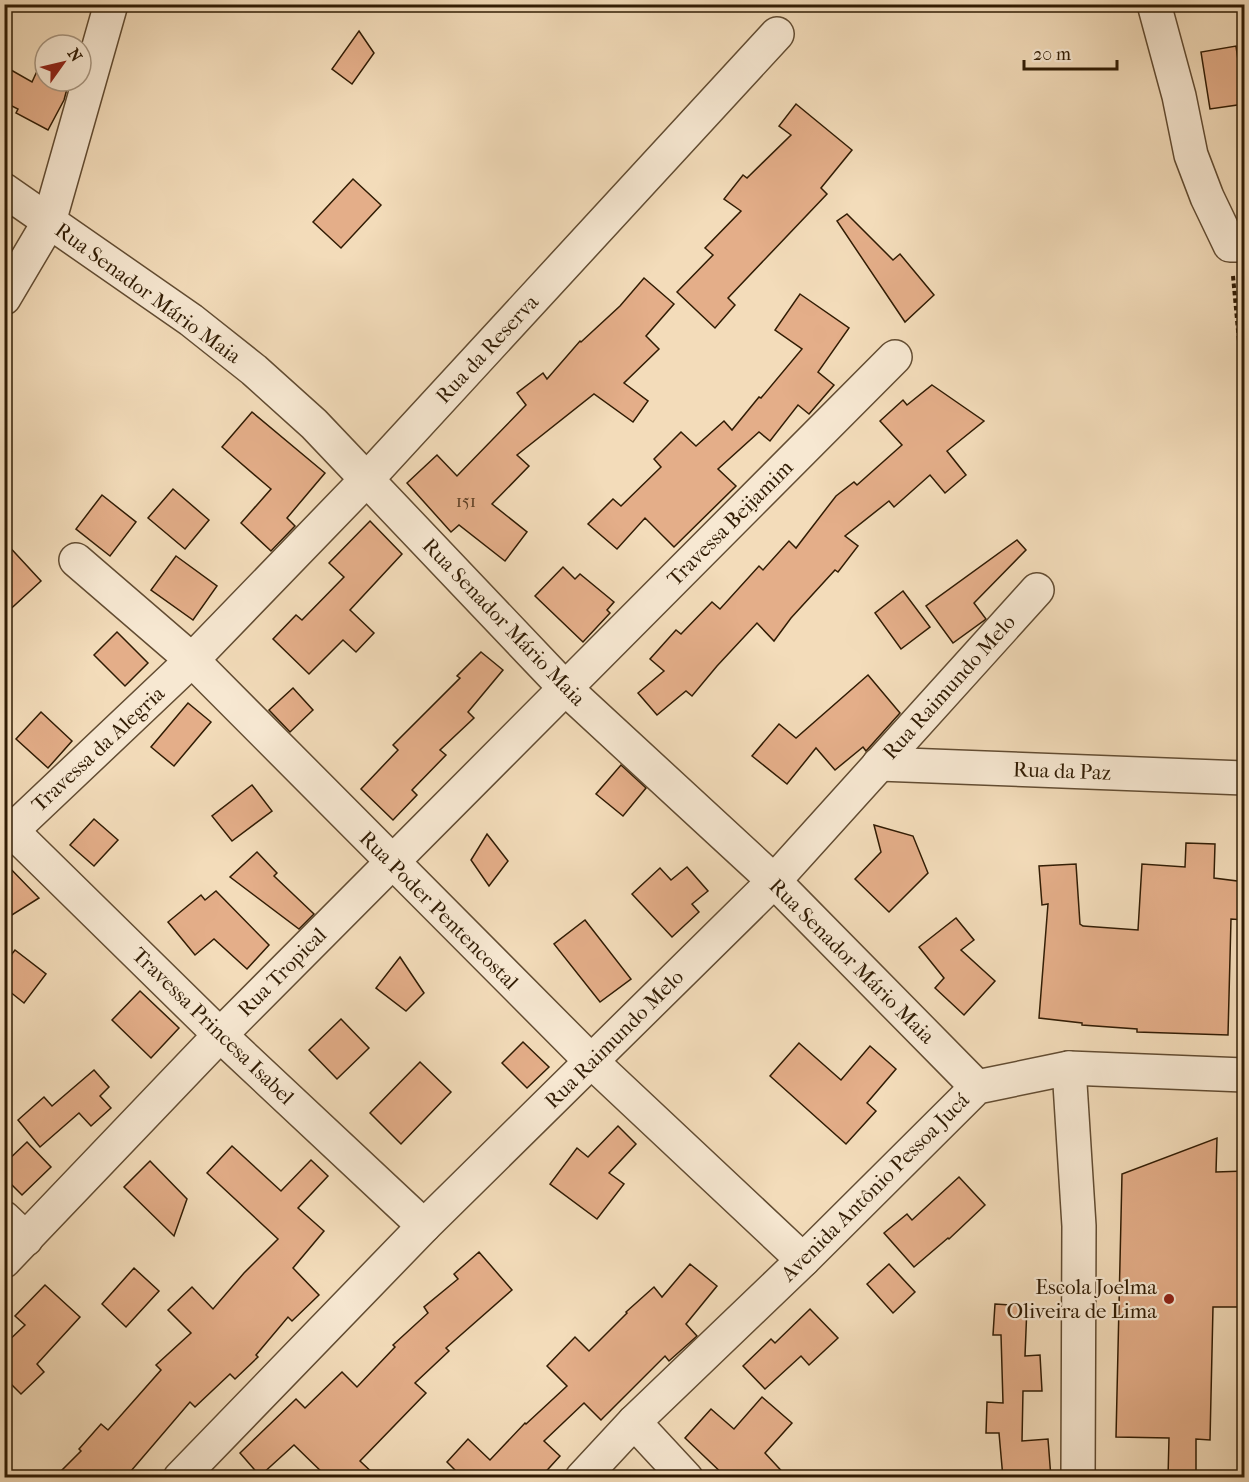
<svg xmlns="http://www.w3.org/2000/svg" width="1249" height="1482" font-family="'IM FELL French Canon',serif">
	<style>
		.building { fill: #e4ae89; stroke: #311c04; stroke-width: 1.5 }
		.lines { fill: none; stroke-linecap: round; stroke-linejoin: round }
		.minor-casing { stroke: #624c32; stroke-width: 36 }
		.path { stroke: #311c04; stroke-width: 4; stroke-dasharray: 4.5 3; stroke-linecap: butt }
		.minor { stroke: #f7e8d2; stroke-width: 33 }
		.poi-dot { fill: #8f2418; stroke: #f7e8d2; stroke-width: 2 }
		.labels { text-anchor: middle; dominant-baseline: central; stroke-width: 4.5; stroke-linejoin: round; paint-order: stroke }
		.number-label { font-size: 18px; fill: #5e4025 }
		.street-label { font-size: 21px; fill: #311c04; stroke: #f7e8d2 }
		.poi-label { font-size: 21px; fill: #311c04; stroke: #f7e8d2; text-anchor: end }
	</style>
	<rect width="100%" height="100%" fill="#f3dcba"/>
	<filter id="stains"><feTurbulence type="fractalNoise" baseFrequency=".00333" numOctaves="4"/><feColorMatrix values="0 0 0 0 .2 0 0 0 0 .09 0 0 0 0 .02 0 0 0 .5 -.17"/></filter>
	<radialGradient id="worn" r=".72"><stop offset=".6" stop-color="#630" stop-opacity="0"/><stop offset="1" stop-color="#630" stop-opacity=".3"/></radialGradient>
	<!-- building -->
	<g class="building">
		<path d="M359 31 374 53 352 84 332 69Z"/>
		<path d="M1236 46 1244 104 1210 109 1201 52Z"/>
		<path d="M4 66 32 82 38 69 45 73V81H61L68 85 64 100 48 130 16 113 18 109 4 102Z"/>
		<path d="M796 104 852 150 821 188 827 194 728 298 735 305 715 328 677 292 713 255 705 248 741 211 724 199 743 175 747 178 791 135 779 126Z"/>
		<path d="M353 179 381 205 341 248 313 222Z"/>
		<path d="M847 214 893 260 900 254 934 295 905 322 837 221Z"/>
		<path d="M644 278 674 304 646 336 659 349 624 383 648 401 633 422 594 394 517 455 529 466 492 504 527 532 505 561 459 525 451 532 407 483 437 455 457 476 526 405 517 393 543 373 547 379 580 341 581 342 620 306Z"/>
		<path d="M800 294 849 328 818 372 834 385 809 414 798 405 770 441 759 432 718 469 736 486 674 547 645 518 617 549 588 524 613 499 621 506 661 467 654 459 681 432 696 446 724 421 732 430 759 397 761 398 802 349 775 330Z"/>
		<path d="M932 385 984 421 947 451 966 475 945 493 930 475 894 507 889 501 845 536 858 546 838 572 835 570 791 618 774 641 757 623 717 666 692 696 686 691 657 715 638 693 664 671 650 659 676 630 681 634 712 602 720 609 759 566 763 570 789 541 796 548 836 496 854 482 857 485 902 445 880 421 903 400 907 405Z"/>
		<path d="M252 412 325 473 287 518 295 526 271 551 241 523 271 489 222 447Z"/>
		<path d="M173 489 209 520 185 549 148 518Z"/>
		<path d="M102 495 136 522 110 556 76 529Z"/>
		<path d="M370 521 402 554 350 610 374 633 356 652 343 640 309 674 273 639 296 615 302 620 344 577 329 563Z"/>
		<path d="M1017 540 1026 550 974 603 986 619 953 643 926 606Z"/>
		<path d="M4 541 41 581 4 615Z"/>
		<path d="M176 556 217 586 193 620 151 590Z"/>
		<path d="M563 567 575 579 580 574 614 602 607 610 610 613 583 642 535 596Z"/>
		<path d="M903 591 930 627 901 649 875 613Z"/>
		<path d="M117 632 148 663 125 686 94 655Z"/>
		<path d="M481 652 503 670 468 712 474 718 440 750 446 755 412 790 417 795 393 820 361 789 398 750 393 745 460 678 457 676Z"/>
		<path d="M868 675 900 713 866 751 863 747 835 770 816 748 787 784 752 756 779 724 796 738Z"/>
		<path d="M293 688 313 710 290 732 269 710Z"/>
		<path d="M188 703 211 722 174 766 151 747Z"/>
		<path d="M41 712 72 741 48 768 16 739Z"/>
		<path d="M621 765 646 788 623 816 596 794Z"/>
		<path d="M252 785 272 811 232 841 212 816Z"/>
		<path d="M94 819 118 840 94 866 70 845Z"/>
		<path d="M874 825 913 836 928 873 889 912 855 879 881 852Z"/>
		<path d="M487 834 508 861 489 886 471 860Z"/>
		<path d="M1186 843 1215 844 1214 878 1245 882V920L1231 919 1228 1035 1137 1032V1029L1082 1025V1023L1039 1018 1048 904 1042 905 1039 866 1076 864 1080 924 1083 926 1138 930 1142 864 1185 867Z"/>
		<path d="M257 852 277 873 274 876 314 914 299 929 230 877Z"/>
		<path d="M4 862 39 898 4 920Z"/>
		<path d="M687 867 708 891 692 904 699 912 672 937 632 894 660 868 671 880Z"/>
		<path d="M216 891 269 945 247 969 214 939 195 955 168 922 201 895 205 900Z"/>
		<path d="M956 918 974 940 961 950 995 981 964 1015 935 988 944 978 919 947Z"/>
		<path d="M585 920 631 979 600 1002 554 944Z"/>
		<path d="M15 950 46 974 24 1003 4 987V964Z"/>
		<path d="M400 957 424 993 406 1011 376 988Z"/>
		<path d="M140 991 179 1028 151 1058 112 1020Z"/>
		<path d="M341 1019 369 1048 337 1079 309 1050Z"/>
		<path d="M523 1042 549 1067 527 1088 502 1063Z"/>
		<path d="M799 1043 841 1080 870 1046 896 1069 867 1103 876 1111 846 1144 770 1076Z"/>
		<path d="M420 1062 451 1092 401 1144 370 1113Z"/>
		<path d="M94 1070 109 1087 100 1096 111 1108 91 1126 79 1113 40 1147 18 1120 44 1097 52 1106Z"/>
		<path d="M618 1126 636 1144 609 1173 624 1184 597 1219 550 1184 577 1148 588 1157Z"/>
		<path d="M1217 1138 1216 1172 1245 1171V1307H1213L1210 1440 1196 1439V1478H1168L1169 1438 1116 1437 1122 1174Z"/>
		<path d="M27 1142 51 1167 22 1195 4 1177V1164Z"/>
		<path d="M232 1146 281 1191 311 1160 328 1176 298 1208 324 1231 293 1268 319 1295 292 1321 288 1317 256 1355 258 1357 235 1379 230 1374 195 1407 190 1402 125 1478H54L81 1451 79 1449 101 1424 108 1430 161 1370 156 1365 191 1333 168 1310 192 1287 213 1309 244 1273 278 1239 207 1173Z"/>
		<path d="M150 1161 187 1199 174 1236 124 1187Z"/>
		<path d="M959 1177 985 1205 949 1239 948 1238 914 1267 884 1233 907 1214 912 1220Z"/>
		<path d="M479 1252 512 1290 446 1348 449 1351 415 1383 426 1393 360 1461 378 1478H328L294 1445 260 1476 240 1453 296 1399 305 1408 342 1372 357 1387 395 1347 393 1345 428 1313 424 1307 458 1279 454 1274Z"/>
		<path d="M690 1264 717 1286 686 1324 697 1336 669 1361 665 1356 601 1420 584 1403 544 1441 560 1456 540 1478H463L447 1462 468 1439 490 1460 525 1423 526 1424 567 1386 547 1366 575 1337 589 1351 627 1313 626 1312 654 1287 662 1297Z"/>
		<path d="M889 1264 915 1292 893 1313 867 1284Z"/>
		<path d="M134 1268 159 1291 126 1327 102 1304Z"/>
		<path d="M45 1285 80 1317 37 1364 44 1372 21 1394 4 1377V1345L25 1325 15 1316Z"/>
		<path d="M995 1304 1027 1306 1025 1356 1040 1355 1042 1391H1023L1022 1441 1048 1439 1051 1478H1003L999 1433H986L987 1402 1003 1403 1001 1335H993Z"/>
		<path d="M810 1309 838 1338 809 1365 801 1356 765 1389 743 1366 771 1339 775 1343Z"/>
		<path d="M762 1397 792 1423 765 1453 788 1478H727L685 1438 711 1409 734 1429Z"/>
	</g>
	<g class="lines">
		<defs>
			<g id="minor">
				<path d="M1154 4 1179 96 1191 155 1207 197 1230 245H1244"/>
				<path d="M4 190 191 320 254 370 314 424 566 689 774 881 977 1087"/>
				<path d="M4 298 49 222 111 4"/>
				<path d="M76 560 192 660 591 1061 803 1260"/>
				<path d="M879 764 1244 778"/>
				<path d="M4 823 220 1035 424 1226"/>
				<path d="M4 838 192 660 367 479 777 34"/>
				<path d="M1069 1068 1079 1226 1078 1478"/>
				<path d="M4 1218 26 1239"/>
				<path d="M4 1261 220 1035 895 357"/>
				<path d="M634 1422 686 1478"/>
				<path d="M180 1478 424 1226 774 881 1037 590"/>
				<path d="M582 1478 634 1422 803 1260 977 1087 1069 1068 1244 1075"/>
			</g>
		</defs>
		<!-- minor casing -->
		<use href="#minor" class="minor-casing"/>
		<!-- path -->
		<path class="path" d="M1233 276 1241 363 1244 377"/>
		<!-- minor -->
		<use href="#minor" class="minor"/>
	</g>
	<!-- markers -->
	<circle class="poi-dot" cx="1169" cy="1299" r="6"/>
	<g class="labels">
		<!-- number labels -->
		<g class="number-label">
			<text x="466" y="501">151</text>
		</g>
		<!-- street labels -->
		<g class="street-label">
			<text transform="translate(148 293) rotate(36)">Rua Senador Mário Maia</text>
			<text transform="translate(487 349) rotate(-47)">Rua da Reserva</text>
			<text transform="translate(730 523) rotate(-45)">Travessa Beijamim</text>
			<text transform="translate(504 622) rotate(46)">Rua Senador Mário Maia</text>
			<text transform="translate(949 687) rotate(-48)">Rua Raimundo Melo</text>
			<text transform="translate(98 749) rotate(-43)">Travessa da Alegria</text>
			<text transform="translate(1062 771) rotate(2)">Rua da Paz</text>
			<text transform="translate(439 910) rotate(45)">Rua Poder Pentencostal</text>
			<text transform="translate(852 961) rotate(45)">Rua Senador Mário Maia</text>
			<text transform="translate(282 972) rotate(-45)">Rua Tropical</text>
			<text transform="translate(213 1026) rotate(44)">Travessa Princesa Isabel</text>
			<text transform="translate(614 1039) rotate(-45)">Rua Raimundo Melo</text>
			<text transform="translate(875 1187) rotate(-45)">Avenida Antônio Pessoa Jucá</text>
		</g>
		<!-- poi labels -->
		<g class="poi-label">
			<text x="1157" y="1287">Escola Joelma<tspan x="1157" dy="24">Oliveira de Lima</tspan></text>
		</g>
	</g>
	<!-- margin -->
	<rect width="1249" height="1482" fill="none" stroke="#f3dcba" stroke-width="24"/>
	<rect x="6" y="6" width="1237" height="1470" fill="none" stroke="#311c04" stroke-width="3"/>
	<rect x="12" y="12" width="1225" height="1458" fill="none" stroke="#311c04" stroke-width="1.5"/>
	<!-- north arrow -->
	<g transform="translate(63 63) rotate(56)"><circle r="28" fill="#f7e8d2" stroke="#a89680" stroke-width="1.5"/>
	<path d="M0-4.5L10 22L0 15L-10 22Z" fill="#8f2418"/>
	<text y="-9" font-size="16" font-weight="bold" text-anchor="middle" fill="#311c04">N</text>
	</g>
	<!-- scale -->
	<path d="M1024 60v9h93v-9" fill="none" stroke="#311c04" stroke-width="3"/>
	<text x="1033" y="60" font-size="18" fill="#311c04" stroke="#f7e8d2" stroke-width="4.5" paint-order="stroke">20 m</text>
	<rect width="100%" height="100%" filter="url(#stains)"/>
	<rect width="100%" height="100%" fill="url(#worn)"/>
</svg>
